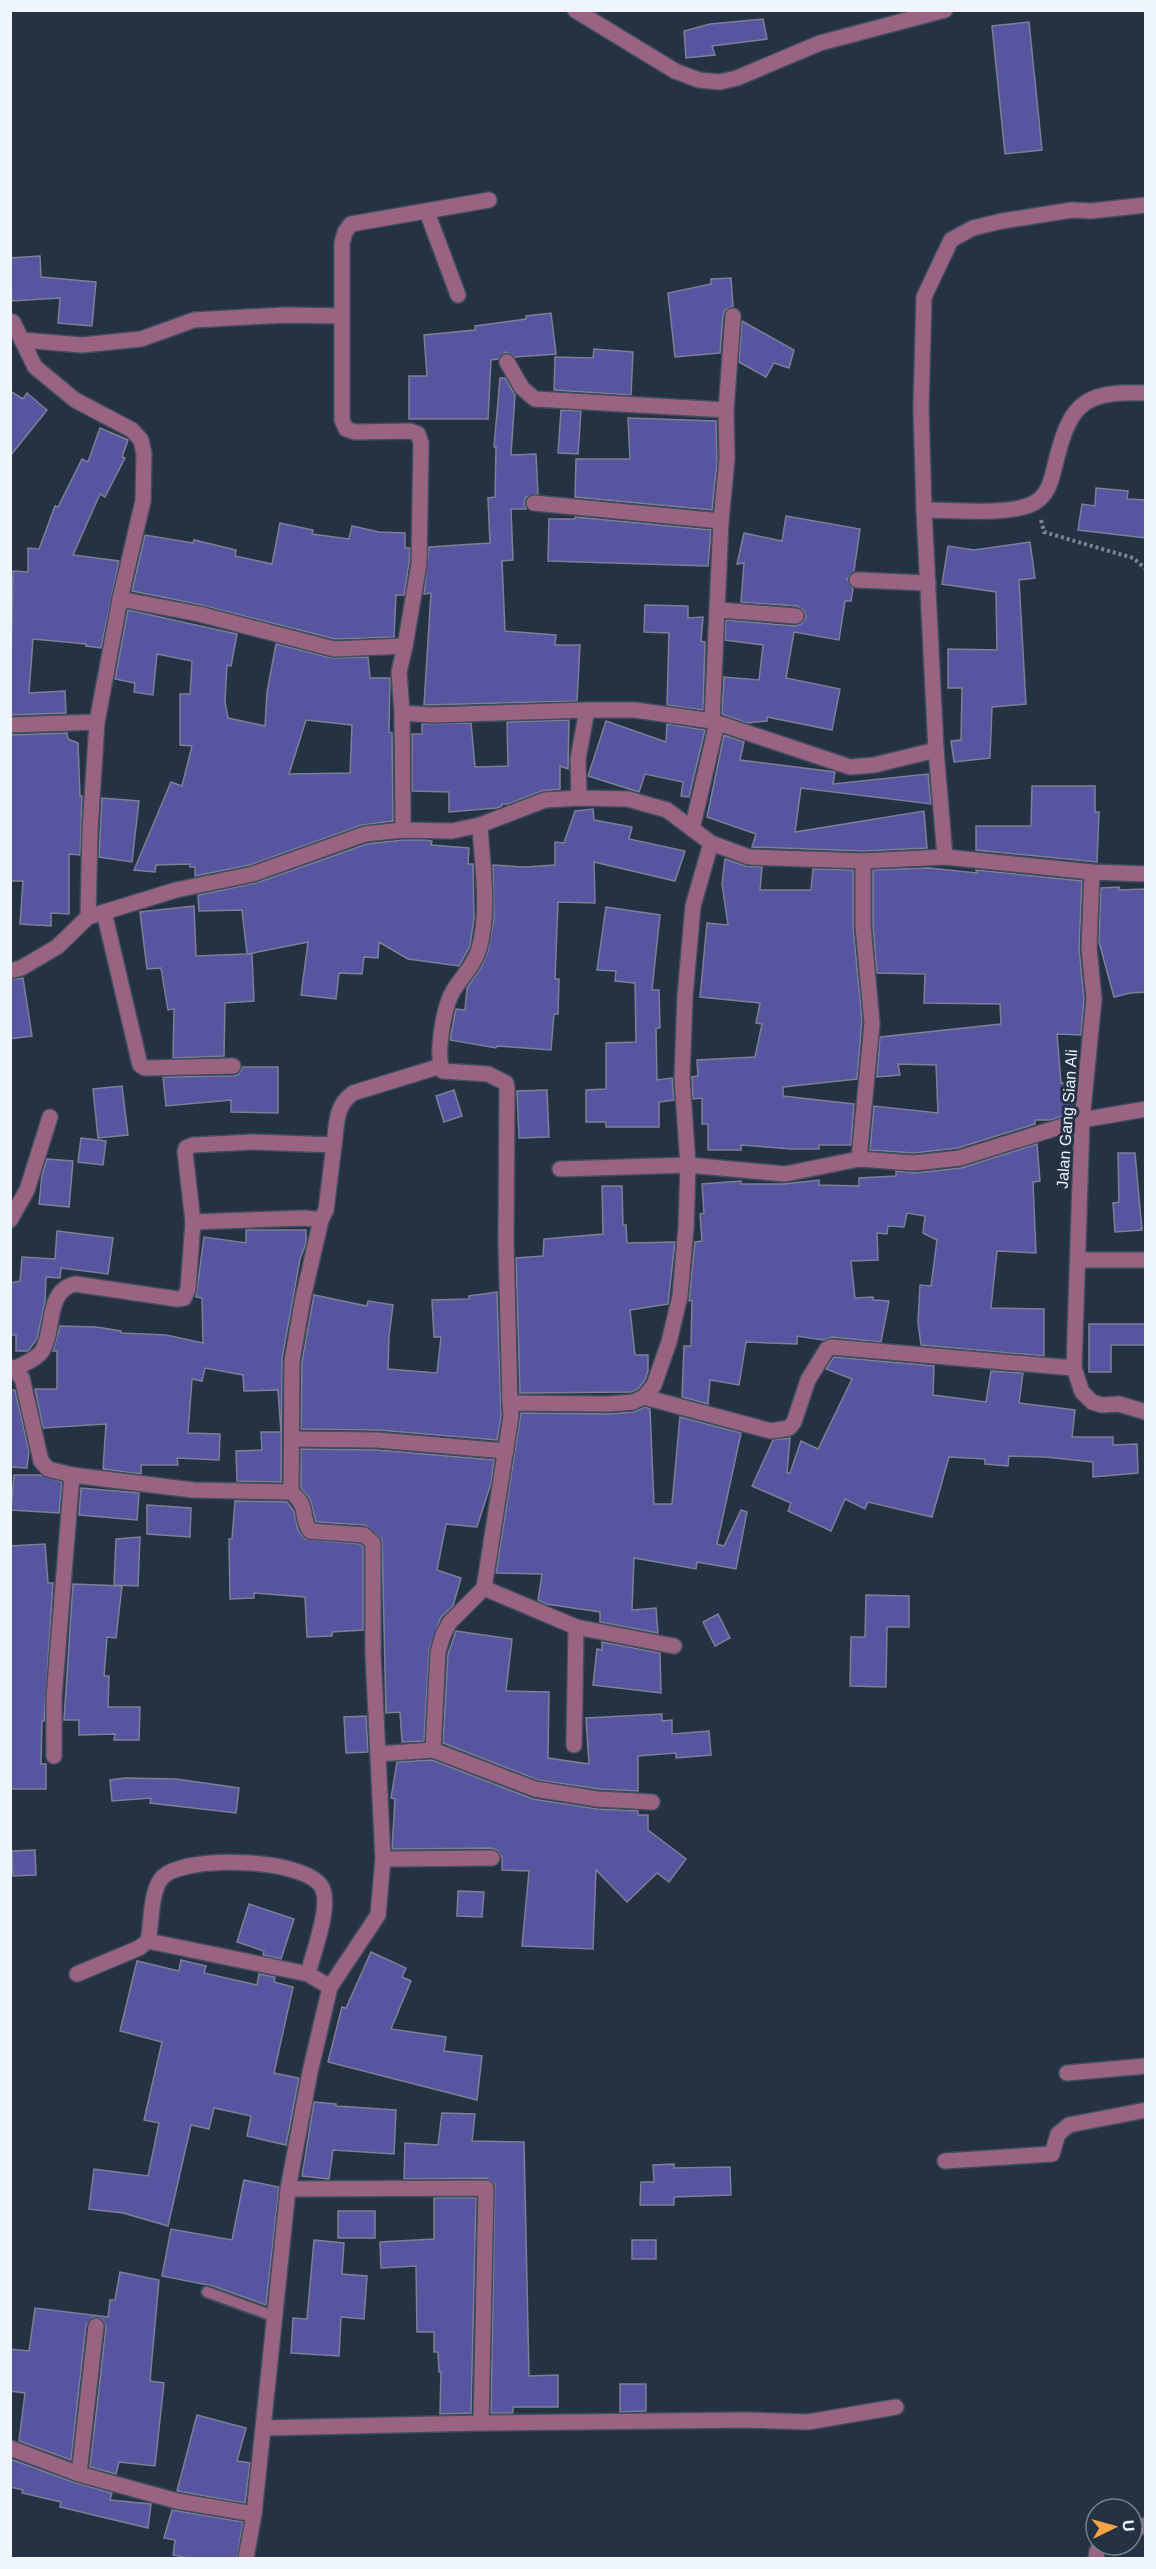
<svg xmlns="http://www.w3.org/2000/svg" width="1156" height="2569" font-family="Arial,sans-serif">
	<style>
		.building { fill: #57559f; stroke: #7d7f97; stroke-width: 1.5; fill-rule: evenodd }
		.lines { fill: none; stroke-linecap: round; stroke-linejoin: round }
		.lane-casing { stroke: #404d5d; stroke-width: 14 }
		.street-casing { stroke: #404d5d; stroke-width: 18 }
		.path { stroke: #7a8593; stroke-width: 4; stroke-dasharray: 3 3; stroke-linecap: butt }
		.lane { stroke: #996481; stroke-width: 10 }
		.street { stroke: #996481; stroke-width: 15 }
		.labels { text-anchor: middle; dominant-baseline: central; stroke-width: 6; stroke-linejoin: round; paint-order: stroke }
		.street-label { font-size: 16px; fill: #eef5fe; stroke: #243243 }
	</style>
	<rect width="100%" height="100%" fill="#243243"/>
	<!-- building -->
	<g class="building">
		<path d="M763 19 767 39 712 46 715 55 686 58 684 31 710 24Z"/>
		<path d="M1029 22 1042 150 1005 154 992 26Z"/>
		<path d="M40 256 41 277 96 282 92 326 58 323 60 298 12 301 10 258Z"/>
		<path d="M731 278 733 306 725 310 723 315 720 353 675 357 668 293 711 284V279Z"/>
		<path d="M551 313 556 354 515 357 506 352 498 359 491 360 488 419H409V376H427L424 335 475 330V326L526 319V316Z"/>
		<path d="M742 321 794 350 789 368 774 363 766 377 739 362Z"/>
		<path d="M594 349 633 352 631 395 554 390 555 357 593 358Z"/>
		<path d="M500 378H505L515 395 511 455 536 454 538 494 526 497 524 503 526 509H511L513 560 502 561 505 631 556 635 555 645H580L577 701 424 705 431 593 424 594 429 547 490 543 488 498 495 497 496 447H494Z"/>
		<path d="M10 391 23 399 27 393 47 410 10 456Z"/>
		<path d="M561 410 581 411 578 454 558 453Z"/>
		<path d="M628 418 716 421 717 462 712 510 575 497 576 459H630Z"/>
		<path d="M100 428 128 440 122 457 125 458 105 497 100 494 73 555 119 561 101 648 86 646V644L33 639 29 693 65 691 66 713 10 715 13 571 28 572V548L39 549 55 506 58 507 82 459 88 462Z"/>
		<path d="M1096 488 1128 491 1127 499 1146 500V538L1078 530 1082 504 1095 506Z"/>
		<path d="M786 516 860 529 854 571 847 579 853 589 851 601H845L839 640 794 632 786 678 840 689 832 730 767 717V721L747 723 722 714 724 677 759 680 763 645 725 640 726 620 795 626 801 624 806 617 804 611 797 606 741 602 744 563 737 564 744 533 782 541Z"/>
		<path d="M575 517 711 530 708 566 548 561 549 519H575Z"/>
		<path d="M280 523 313 530 312 534 349 539 352 526 379 532 405 533V548H410L409 563 404 595H396L394 637 335 639 201 605 132 591 145 535 193 543 194 540 236 550 235 556 272 564Z"/>
		<path d="M1030 542 1035 578 1019 580 1026 704 992 707 990 758 954 762 951 741 961 740 962 688H948V649L997 650 996 592 942 584 948 546 974 550Z"/>
		<path d="M645 605 688 606V618L703 617 701 641 705 642 703 710 667 705 669 633 644 632Z"/>
		<path d="M128 610 237 634 231 666 227 665 225 702 228 718 265 726 267 692 276 644 332 658 368 657 370 678H390L389 732 392 733 393 821 362 825 250 865 195 876V867H190V864L156 865 155 872 134 870 171 782 182 786 192 746 180 745V694H190L192 661 157 654 153 695 134 692 135 683 115 679ZM306 720 352 725 350 773 289 774Z"/>
		<path d="M569 720 568 769 560 766V789L542 791 508 804H502V806L497 808 449 812V792L412 791V734H422V724L471 723 475 767 508 766 507 722Z"/>
		<path d="M606 721 666 742 667 724 705 730 689 797 681 796 683 782 645 774 639 792 588 776Z"/>
		<path d="M67 733 68 739 78 743 80 796H82L80 855 69 854V914L51 913V926L20 924 23 881H10V735Z"/>
		<path d="M724 735 744 742 740 760 835 772 833 784 928 774 931 804 801 788 795 832 924 811 927 848 863 851 752 847 756 834 707 817Z"/>
		<path d="M1032 786H1095V812H1099L1097 862 976 850V826H1031Z"/>
		<path d="M102 798 139 801 132 862 99 857Z"/>
		<path d="M593 809 594 820 632 827 629 839 685 851 675 881 594 862 595 903 558 902 555 979H559L558 1014H554L551 1050 497 1046 496 1048 450 1040 456 1009 465 1010 467 988 482 966 488 951 494 919 493 865 524 867 555 865V842L564 843 575 811Z"/>
		<path d="M403 840H426L432 841 431 845 469 848 468 864H473L474 918 470 946 459 966 408 959 379 942 378 958 364 957 362 974 339 973 336 999 301 995 308 942 248 954H252L254 1001 225 1003 224 1056 173 1058 174 1009 168 1010 161 968 147 969 140 912 194 906 196 956 247 954 242 910 199 911 198 895 256 883 367 844Z"/>
		<path d="M725 859 746 866 762 867 760 890H811L813 869 853 870V927L862 1019 857 1079 783 1087V1096L854 1104 851 1145H819V1149H792L741 1145V1150H708V1124H702V1098L693 1099 692 1077 698 1076 697 1060 755 1057 762 1024 756 1023 760 1003 700 997 707 923 728 925 722 884Z"/>
		<path d="M929 868 977 873 976 870 1082 881 1079 948 1084 999 1081 1035 1057 1034 1061 1083H1072V1113L1051 1120H1035V1124L958 1148 914 1153 870 1150 874 1106 938 1113 936 1065 898 1064 900 1075 877 1077 880 1037 1001 1024 1000 1004 924 1003 925 974 877 973 873 926V870Z"/>
		<path d="M1119 887V890L1146 889V992L1130 993 1114 997 1099 942 1101 888Z"/>
		<path d="M606 907 660 915 652 990H659L660 1028H656L657 1080 672 1078 674 1100 659 1102V1127H606V1122H586V1090L606 1089V1043L636 1042 635 983 615 981 616 971 597 970Z"/>
		<path d="M23 978 32 1036 10 1039V980Z"/>
		<path d="M243 1067H278V1113L231 1112V1100L166 1106 163 1077 234 1076 239 1074Z"/>
		<path d="M122 1086 128 1135 98 1138 93 1089Z"/>
		<path d="M454 1090 462 1116 444 1122 436 1096Z"/>
		<path d="M547 1090 549 1137 519 1138 517 1091Z"/>
		<path d="M81 1138 106 1141 103 1165 78 1162Z"/>
		<path d="M1037 1144 1040 1181 1033 1182 1036 1253 997 1251 991 1308 1044 1309V1356L921 1345 918 1322 920 1285 931 1286 937 1240 923 1233 925 1216 907 1213 904 1227 888 1226 887 1234 877 1233 878 1260 851 1261 855 1298 873 1297V1300L889 1301 881 1342 832 1337 823 1340 797 1336V1344L746 1342 739 1385 710 1380 708 1404 682 1397 684 1346H691L692 1300 689 1301 695 1242 702 1241 700 1214 704 1213 702 1184 741 1181V1184H784L819 1180V1185L859 1186V1178L896 1176V1171L915 1173 961 1168Z"/>
		<path d="M1118 1153H1135L1142 1230 1115 1232 1113 1203 1119 1202Z"/>
		<path d="M47 1159 73 1161 69 1207 39 1204 42 1175Z"/>
		<path d="M602 1186H622L623 1225H626L627 1243 675 1242 668 1304 630 1310 635 1355H648V1371L645 1380 638 1389 631 1392 520 1393 516 1258 543 1256 544 1239 603 1234Z"/>
		<path d="M246 1230H306V1243L300 1259 282 1359 281 1482 237 1481 236 1451 262 1450 261 1432H281L278 1390 244 1391 243 1375 205 1368 202 1381 192 1379 188 1433 220 1434 219 1460 177 1458 178 1465H141V1474L103 1469 106 1424 43 1428 35 1389H57V1351H53L60 1326 96 1327 121 1331V1333L166 1335 203 1343 202 1298 196 1297 204 1237 246 1243Z"/>
		<path d="M57 1231 113 1238 108 1274 61 1268 60 1278 46 1277 45 1302 37 1339 28 1351H16V1335H10V1283L20 1281 22 1257 55 1259Z"/>
		<path d="M497 1292 501 1416 497 1440 378 1430 301 1429 302 1362 314 1295 367 1306 368 1301 393 1305 389 1336 388 1369 437 1373 441 1337H434L432 1300 469 1299V1296Z"/>
		<path d="M1089 1324H1146V1345H1111V1372H1089Z"/>
		<path d="M834 1357 934 1366 933 1395 986 1402 991 1371 1023 1373 1019 1403 1075 1410 1072 1437H1113V1445L1137 1444 1138 1473 1093 1477V1462L1045 1457 1009 1456 1008 1466 985 1464V1459L949 1457 932 1517 868 1502 865 1509 845 1499 831 1531 788 1511 791 1503 752 1486 773 1440 790 1438 787 1473H790L801 1441 818 1449 852 1379 826 1369Z"/>
		<path d="M10 1390H15L29 1451 27 1468 10 1467Z"/>
		<path d="M645 1407 650 1409 654 1504H672L680 1417 741 1433 717 1544 724 1546 741 1510 747 1512 736 1569 697 1562 696 1569 634 1558 632 1610 656 1608 658 1633 600 1622V1612L546 1604 538 1600 542 1574 496 1573 521 1413 609 1414 634 1412Z"/>
		<path d="M301 1449 377 1450 494 1460 491 1483 477 1527 446 1524 437 1570 461 1578 453 1606 441 1617 429 1650 424 1741 402 1742 400 1712 386 1713 382 1539 365 1525 316 1522 310 1499 301 1488Z"/>
		<path d="M14 1475H40L62 1482 59 1513 11 1510Z"/>
		<path d="M81 1488 139 1493 137 1520 79 1515Z"/>
		<path d="M235 1501 287 1502 294 1511 298 1530 305 1539 360 1544 363 1547V1630L332 1632V1636L307 1637 305 1597 254 1593V1598L230 1599 229 1539H232Z"/>
		<path d="M147 1505 191 1508 190 1537 147 1534Z"/>
		<path d="M140 1537 138 1586 114 1585 116 1539Z"/>
		<path d="M45 1544 48 1583H53L44 1721H42L41 1764H46V1789H10V1546Z"/>
		<path d="M73 1584 122 1586 116 1638 107 1637 104 1676H109L108 1707H140L139 1740H114L115 1734 79 1735V1720H64Z"/>
		<path d="M866 1595 909 1596V1627H887L886 1687 850 1686 851 1637H865Z"/>
		<path d="M718 1614 730 1638 715 1646 703 1622Z"/>
		<path d="M456 1631 512 1639 506 1691 549 1692 548 1758 589 1764 586 1718 662 1714V1721L672 1720V1734L709 1731 711 1755 676 1758V1753L638 1756V1791L599 1789 538 1780 443 1743 448 1654Z"/>
		<path d="M602 1642 660 1653 661 1693 593 1685 597 1649 602 1650Z"/>
		<path d="M366 1716 368 1752 346 1753 344 1717Z"/>
		<path d="M432 1760 533 1799 597 1809 638 1811V1815H648V1830L686 1859 669 1882 657 1873 627 1902 596 1870 593 1949 522 1946 529 1871 502 1870V1857L497 1850 492 1848 392 1849 395 1799 391 1798 397 1762Z"/>
		<path d="M125 1778 176 1779 239 1788 236 1813 150 1803 151 1798 112 1801 110 1780Z"/>
		<path d="M35 1850 36 1875 13 1876 12 1851Z"/>
		<path d="M458 1891 484 1892 482 1917 457 1916Z"/>
		<path d="M249 1904 294 1919 281 1959 263 1955 264 1951 237 1942Z"/>
		<path d="M371 1952 406 1968 402 1977 411 1981 391 2029 446 2037 444 2051 482 2056 477 2100 328 2062 342 2007 346 2008Z"/>
		<path d="M181 1960 206 1966 204 1973 257 1985 259 1974 275 1977 274 1982 293 1987 274 2073 299 2078 286 2145 247 2136 251 2116 214 2108 209 2129 191 2125 168 2226 123 2213 89 2209 94 2169 148 2176 159 2123 144 2120 162 2042 120 2031 137 1961 179 1971Z"/>
		<path d="M314 2102 336 2104V2106L396 2110 394 2154 333 2150 329 2179 302 2176Z"/>
		<path d="M442 2113 475 2114 472 2141 524 2142 529 2376 558 2375V2407H513V2413H491L495 2184 486 2178 404 2179 405 2143 438 2145Z"/>
		<path d="M674 2164V2168L730 2167 731 2195 674 2197V2205H640L641 2182H654L653 2165Z"/>
		<path d="M244 2180 279 2187 266 2305 213 2286 162 2276 171 2229 232 2240Z"/>
		<path d="M434 2198H476L471 2413 440 2414 441 2372H439L438 2352H434V2332H417L416 2266 381 2268 380 2242 434 2239Z"/>
		<rect x="338" y="2211" width="37" height="27"/>
		<path d="M314 2240 344 2243 342 2274 367 2276 364 2319 341 2317 339 2356 291 2353 293 2318 307 2319Z"/>
		<rect x="632" y="2240" width="24" height="19"/>
		<path d="M120 2272 159 2280 150 2381 164 2383 155 2466 119 2462 116 2474 90 2467 106 2327 102 2319 93 2317 86 2325 71 2460 19 2441 25 2393 10 2391V2349L29 2351 35 2308 108 2317 110 2300H115Z"/>
		<path d="M620 2384H646V2411L620 2412Z"/>
		<path d="M197 2415 246 2428 237 2461 250 2463 245 2503 177 2491Z"/>
		<path d="M10 2459 76 2483 112 2493 110 2500 151 2504 148 2528 60 2507 61 2502 22 2493 23 2490 10 2487Z"/>
		<path d="M172 2510 243 2522 237 2559H193L173 2555 175 2540 164 2538Z"/>
	</g>
	<g class="lines">
		<defs>
			<path id="lane" d="M207 2292 276 2317"/>
			<g id="street">
				<path d="M575 10 675 71 699 80 720 82 737 78 820 43 945 10"/>
				<path d="M427 212 458 295"/>
				<path d="M10 321 13 322 35 367 75 400 132 430 141 440 144 454 143 501 120 599 97 722 90 830 88 917"/>
				<path d="M22 340 82 345 141 339 194 320 285 315 342 316"/>
				<path d="M507 362 522 388 535 399 726 410 727 459 721 521 534 503"/>
				<path d="M726 410 733 316"/>
				<path d="M924 510 921 408 924 297 951 240 973 228 1002 221 1072 210 1091 211 1146 205"/>
				<path d="M721 521 712 721 850 767 874 765 936 750"/>
				<path d="M857 580 928 583"/>
				<path d="M120 599 199 614 334 649 405 646"/>
				<path d="M719 610 796 616"/>
				<path d="M587 710H635L712 721"/>
				<path d="M402 713 432 715 587 710 578 759 579 798"/>
				<path d="M10 725 97 722"/>
				<path d="M480 825C482 865 490 910 479 949 474 966 462 976 453 991 444 1006 435 1056 443 1071L488 1074 506 1083 507 1089 506 1243 510 1403"/>
				<path d="M692 829 717 723"/>
				<path d="M403 830 402 713 399 672 405 646 419 564 421 443 418 434 410 431 355 432 346 429 342 420V243L345 232 351 224 489 200"/>
				<path d="M945 857 936 750 924 510C954 510 1009 516 1034 503 1047 496 1051 482 1054 469 1069 407 1079 390 1146 393"/>
				<path d="M1092 872 1089 948 1094 999 1082 1120 1074 1368 1082 1392 1092 1402 1102 1405 1119 1404 1146 1412"/>
				<path d="M104 912 140 1065 145 1068 233 1066"/>
				<path d="M10 971 21 968 57 947 88 917 176 890 253 874 365 834 403 830 452 831 480 825 545 800 579 798 628 799 667 810 711 843 749 857 863 861 945 857 1092 872 1146 874"/>
				<path d="M334 1145C337 1124 335 1106 353 1093L441 1066"/>
				<path d="M859 1159 872 1023 863 926V861"/>
				<path d="M560 1169 688 1165 785 1174 859 1159 914 1163 960 1158 1082 1120 1146 1109"/>
				<path d="M10 1220 27 1190 50 1117"/>
				<path d="M193 1222 185 1152 186 1148 193 1145 253 1142 334 1145 326 1210 321 1220"/>
				<path d="M1078 1260H1146"/>
				<path d="M10 1367 22 1378 41 1461 48 1469 72 1475 193 1490 291 1492C311 1509 299 1515 310 1531L364 1535 373 1543V1653L383 1859 378 1915 330 1987 310 2072 288 2189 254 2514 246 2558"/>
				<path d="M14 1369C23 1364 37 1359 42 1351 55 1331 45 1291 75 1284L177 1299 184 1298 188 1289 193 1222 305 1218 321 1220 303 1298 292 1361 291 1492"/>
				<path d="M644 1397 771 1431 789 1428 794 1422 808 1380 827 1349 831 1347 1074 1368"/>
				<path d="M292 1439 377 1440 506 1451"/>
				<path d="M484 1588 576 1627 674 1646"/>
				<path d="M574 1745 576 1627"/>
				<path d="M378 1754 433 1750"/>
				<path d="M54 1756V1697L72 1475"/>
				<path d="M652 1802 598 1799 535 1789 433 1750 438 1652 443 1635 450 1622 484 1588 511 1416 510 1403 608 1404 633 1402 644 1397 654 1385 669 1342 680 1296 686 1227 688 1165 682 1078 685 996 693 906 711 843"/>
				<path d="M383 1859 492 1858"/>
				<path d="M148 1941 308 1974 330 1987"/>
				<path d="M77 1974 139 1948 148 1941C152 1923 150 1894 161 1879 181 1853 313 1858 323 1890 330 1910 313 1953 308 1974"/>
				<path d="M1067 2073 1146 2066"/>
				<path d="M945 2161 1052 2154 1058 2134 1069 2125 1146 2110"/>
				<path d="M481 2423 747 2420 808 2422 896 2407"/>
				<path d="M264 2428 481 2423 486 2188 288 2189"/>
				<path d="M10 2448 79 2474 177 2501 254 2514"/>
				<path d="M79 2474 96 2326"/>
				<path d="M1132 2530 1146 2525"/>
				<path d="M1096 2558 1097 2551 1102 2545"/>
			</g>
		</defs>
		<!-- lane casing -->
		<use href="#lane" class="lane-casing"/>
		<!-- street casing -->
		<use href="#street" class="street-casing"/>
		<!-- path -->
		<path class="path" d="M1041 520 1044 532 1133 558 1146 569"/>
		<!-- lane -->
		<use href="#lane" class="lane"/>
		<!-- street -->
		<use href="#street" class="street"/>
	</g>
	<g class="labels">
		<!-- street labels -->
		<g class="street-label">
			<text transform="translate(1067 1119) rotate(-86)">Jalan Gang Sian Ali</text>
		</g>
	</g>
	<!-- border -->
	<rect width="1156" height="2569" fill="none" stroke="#eef5fe" stroke-width="24"/>
	<!-- north arrow -->
	<g transform="translate(1114 2527) rotate(85)"><circle r="28" fill="#243243" stroke="#75808e" stroke-width="1.5"/>
	<path d="M0-4.5L10 22L0 15L-10 22Z" fill="#f6a246"/>
	<text y="-9" font-size="16" font-weight="bold" text-anchor="middle" fill="#eef5fe">U</text>
	</g>
</svg>
